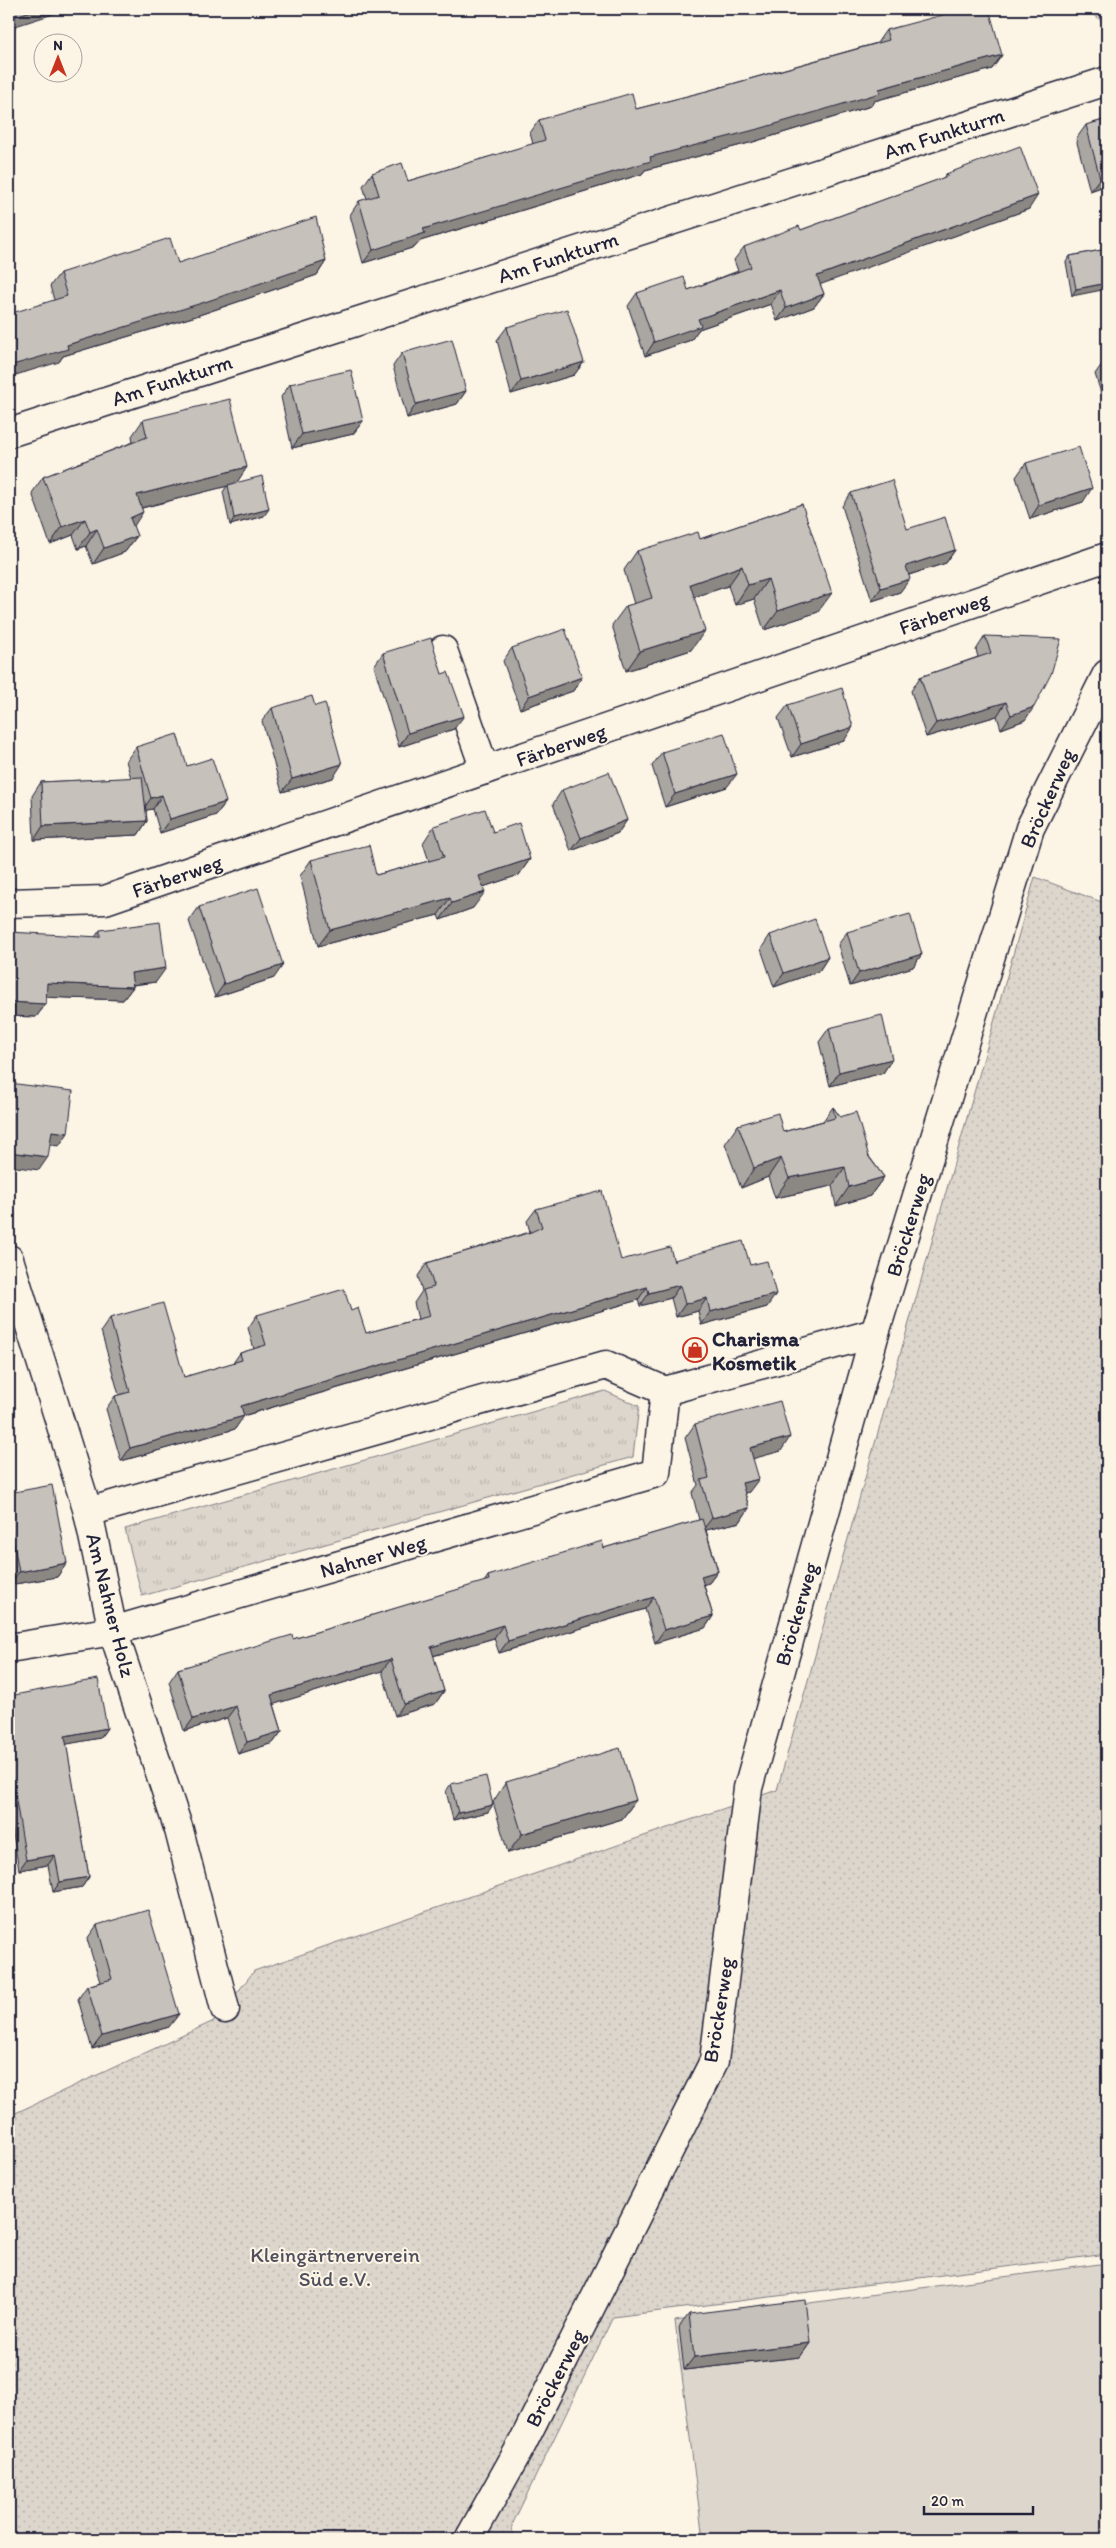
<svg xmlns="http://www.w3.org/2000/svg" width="1116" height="2548" font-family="Itim,sans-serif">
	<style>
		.grass { fill: url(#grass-tufts); stroke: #7f7c84 }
		.forest { fill: url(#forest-firs); stroke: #7f7c84 }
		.garden { fill: url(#garden-dots); stroke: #7f7c84 }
		.pitch { fill: #dcd6cc; stroke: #7f7c84 }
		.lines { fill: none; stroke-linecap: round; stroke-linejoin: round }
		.minor-casing { stroke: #22223b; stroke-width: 31 }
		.minor { stroke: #fcf5e5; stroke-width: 28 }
		.wall { fill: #aaa6a1; stroke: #22223b }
		.shaded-wall { fill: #8b8783; stroke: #22223b }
		.building { fill: #c6c1bb; stroke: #22223b }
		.labels { text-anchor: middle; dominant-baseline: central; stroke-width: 4; stroke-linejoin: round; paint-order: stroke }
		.street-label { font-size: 21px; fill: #22223b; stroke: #fcf5e5 }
		.poi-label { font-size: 21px; font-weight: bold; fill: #22223b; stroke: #fcf5e5; text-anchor: start }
		.park-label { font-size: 21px; fill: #504f5f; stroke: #fcf5e5 }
	</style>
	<defs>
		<pattern id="grass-tufts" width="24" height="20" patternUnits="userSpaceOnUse" patternTransform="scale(1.25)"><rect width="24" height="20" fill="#dcd6cc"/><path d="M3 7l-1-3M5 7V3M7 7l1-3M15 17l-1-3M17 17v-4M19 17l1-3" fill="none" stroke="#bcb7b0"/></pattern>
		<pattern id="forest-firs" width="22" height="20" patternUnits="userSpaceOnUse" patternTransform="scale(1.25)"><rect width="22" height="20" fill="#dcd6cc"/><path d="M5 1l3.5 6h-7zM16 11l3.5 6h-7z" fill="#bcb7b0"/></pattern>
		<pattern id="garden-dots" width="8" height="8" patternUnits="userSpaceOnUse" patternTransform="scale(1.25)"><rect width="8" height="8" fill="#dcd6cc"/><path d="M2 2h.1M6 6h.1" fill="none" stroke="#bcb7b0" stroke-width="1.8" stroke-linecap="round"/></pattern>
	</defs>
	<rect width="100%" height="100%" fill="#fcf5e5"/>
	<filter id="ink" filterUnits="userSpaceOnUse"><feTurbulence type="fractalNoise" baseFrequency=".02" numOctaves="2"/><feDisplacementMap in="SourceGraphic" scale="10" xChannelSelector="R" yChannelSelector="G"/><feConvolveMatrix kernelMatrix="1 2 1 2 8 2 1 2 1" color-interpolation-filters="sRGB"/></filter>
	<g filter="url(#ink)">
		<!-- grass -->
		<path class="grass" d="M605 1391 639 1406 633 1457 142 1596 125 1529Z"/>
		<!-- forest -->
		<path class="forest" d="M1086 9H1107V25Z"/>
		<!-- garden -->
		<path class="garden" d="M1035 877 1107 904V2254L613 2317 512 2525 513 2539H9V2116L216 2020 254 1971 777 1790Z"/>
		<!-- pitch -->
		<path class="pitch" d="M1107 2263V2539H703L675 2321Z"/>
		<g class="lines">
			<defs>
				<g id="minor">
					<path d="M9 433 1107 81"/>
					<path d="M443 650 485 770"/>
					<path d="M9 903 105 900 1107 557"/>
					<path d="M9 1259 88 1512 113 1631 179 1830 225 2009"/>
					<path d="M665 1391 875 1333"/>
					<path d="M9 1648 113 1631 656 1473 665 1391 606 1365 88 1512"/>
					<path d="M469 2539 521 2446 714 2061 748 1788 875 1333 1030 828 1107 674"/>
				</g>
			</defs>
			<!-- minor casing -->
			<use href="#minor" class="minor-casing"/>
			<!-- minor -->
			<use href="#minor" class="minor"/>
		</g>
		<!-- wall -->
		<g class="wall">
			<path d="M886 30 1002 55 992 69 874 101 871 106 753 142 645 170 642 174 420 241 415 247 363 263 350 215 359 201 367 199 363 186 372 173 408 181 533 144 530 133 539 120 636 109 707 91 877 43Z"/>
			<path d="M1107 119V185L1090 191 1076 139 1086 125Z"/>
			<path d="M946 174 1029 209 820 284 824 294 814 307 777 321 771 304 699 329 691 340 645 356 628 306 637 293 688 290 738 271 734 260 744 247 801 230 943 178Z"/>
			<path d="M1107 249 1072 296 1066 262 1070 256Z"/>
			<path d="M326 261 317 275 196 316 63 356 59 362 54 300 50 286 60 273 178 263Z"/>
			<path d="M507 327 584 362 574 375 511 394 497 340Z"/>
			<path d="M402 353 466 391 457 404 407 418 393 366Z"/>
			<path d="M1107 359V412L1095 374 1105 360Z"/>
			<path d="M290 384 363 421 353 434 292 448 281 397Z"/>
			<path d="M143 420 247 467 236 483 264 516 230 525 223 492 227 486 142 508 133 527 137 536 125 552 93 564 86 546 78 549 73 535 50 544 32 493 43 477 133 442 132 436Z"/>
			<path d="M1026 463 1083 502 1030 519 1016 477Z"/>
			<path d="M851 493 907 529 955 550 946 563 909 575 900 592 872 601 842 506Z"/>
			<path d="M802 504 818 612 764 630 754 599 735 605 728 586 694 597 691 650 626 671 612 625 626 606 634 604 624 570 637 551 700 539Z"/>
			<path d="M985 636 1025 720 1001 729 997 716 926 737 911 691 920 677 978 657 976 650Z"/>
			<path d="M512 648 582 677 573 691 520 709 503 661Z"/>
			<path d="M383 653 442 674 454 729 399 747 374 666Z"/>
			<path d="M788 705 844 741 792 757 778 718Z"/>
			<path d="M272 708 333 778 282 792 262 721Z"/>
			<path d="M136 747 187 766 226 802 216 815 160 833 153 809 146 810 147 821 138 835 34 840 32 796 41 782 131 778 126 761Z"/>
			<path d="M662 752 727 787 665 807 652 766Z"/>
			<path d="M562 790 627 820 618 833 571 851 553 804Z"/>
			<path d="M434 826 493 832 530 859 519 875 483 887 473 908 440 920 438 915 318 946 300 876 311 860 376 875 429 861 423 843Z"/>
			<path d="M199 907 274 978 215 997 189 921Z"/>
			<path d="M100 930 156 982 133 985V987L123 1000 46 997V1004L36 1017 9 1016 95 937Z"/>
			<path d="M847 932 922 954 913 967 850 986 838 945Z"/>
			<path d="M770 935 828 957 819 971 774 987 761 949Z"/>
			<path d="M829 1028 892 1059 883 1073 830 1086 819 1042Z"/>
			<path d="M833 1107 884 1177 870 1196 836 1206 832 1186 775 1198 768 1177 741 1188 725 1144 738 1125 783 1132 823 1121Z"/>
			<path d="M536 1209 621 1260H674L750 1265 767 1307 701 1325 698 1311 676 1317 671 1298 640 1306 638 1300 243 1416 235 1429 121 1461 106 1409 115 1396 119 1395 101 1331 110 1318 184 1377 233 1363 240 1353 254 1349 248 1328 257 1315 351 1311 366 1333 418 1319 414 1303 422 1291 418 1276 427 1263 530 1232 527 1221Z"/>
			<path d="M695 1424 781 1451 753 1458 749 1492 745 1493 749 1508 740 1522 706 1530 718 1571 709 1583 704 1585 713 1616 705 1628 655 1643 645 1609 499 1653 494 1638 433 1656 444 1691 435 1704 395 1716 382 1671 274 1704 282 1731 273 1743 238 1754 227 1718 184 1731 169 1682 178 1669 293 1639 484 1582 488 1576 604 1548 699 1520 692 1493 698 1485 685 1438Z"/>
			<path d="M9 1493 67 1563 57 1577 9 1585Z"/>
			<path d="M9 1696 107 1728 100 1738 66 1744 89 1877 82 1887 53 1892 48 1865 19 1870 9 1810Z"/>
			<path d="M506 1782 636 1800 622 1819 508 1853 493 1802Z"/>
			<path d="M451 1784 488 1812 453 1820 446 1791Z"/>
			<path d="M97 1925 169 2027 92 2049 78 1999 87 1986 100 1982 87 1939Z"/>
			<path d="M689 2314 810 2343 800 2357 684 2370 679 2327Z"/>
		</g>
		<!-- shaded-wall -->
		<g class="shaded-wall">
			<path d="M37 9H69L9 28V18Z"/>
			<path d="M1002 55 992 69 874 101 871 106 753 142 645 170 642 174 420 241 415 247 363 263 373 250 423 229 650 157 879 89Z"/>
			<path d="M1107 175V185L1090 191 1100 178Z"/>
			<path d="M1038 195 1029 209 808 289 817 276Z"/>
			<path d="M326 261 317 275 196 316 63 356 59 362 9 377V366L67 345Z"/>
			<path d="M1107 283V289L1072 296 1076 289Z"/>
			<path d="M780 290 771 304 699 329 691 340 645 356 654 342 698 319Z"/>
			<path d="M824 294 814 307 777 321 786 308Z"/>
			<path d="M584 362 574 375 511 394 521 381Z"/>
			<path d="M466 391 457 404 407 418 416 404Z"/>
			<path d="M363 421 353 434 292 448 302 434Z"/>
			<path d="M247 467 236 484 125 512 137 495Z"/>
			<path d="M1092 488 1083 502 1030 519 1039 505Z"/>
			<path d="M269 509 264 516 230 525 234 518Z"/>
			<path d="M143 512 132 529 130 518Z"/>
			<path d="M85 519 73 535 50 544 62 527Z"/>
			<path d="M97 529 86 546 78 549 90 532Z"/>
			<path d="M137 536 125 552 93 564 104 548Z"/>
			<path d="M955 550 946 563 896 579 906 566Z"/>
			<path d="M742 566 728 586 676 603 690 584Z"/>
			<path d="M768 579 754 599 735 605 748 585Z"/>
			<path d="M910 579 900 592 872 601 881 588Z"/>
			<path d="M832 593 818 612 764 630 778 611Z"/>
			<path d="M705 631 691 650 626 671 640 651Z"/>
			<path d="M582 677 573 691 520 709 529 696Z"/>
			<path d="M1006 702 997 716 926 737 936 723Z"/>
			<path d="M1034 707 1025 720 1001 729 1011 715Z"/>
			<path d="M464 716 454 729 399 747 408 733Z"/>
			<path d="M853 727 844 741 792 757 801 744Z"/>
			<path d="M342 764 333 778 282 792 292 779Z"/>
			<path d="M737 774 727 787 665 807 675 794Z"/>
			<path d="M162 795 153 809 142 811 151 798Z"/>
			<path d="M226 802 216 815 160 833 170 819Z"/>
			<path d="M627 820 618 833 571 851 581 838Z"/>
			<path d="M147 821 138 835 34 840 43 826Z"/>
			<path d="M530 859 519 875 468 892 479 876Z"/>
			<path d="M485 892 473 908 440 920 452 903Z"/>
			<path d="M450 898 438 915 318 946 330 930Z"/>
			<path d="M922 954 913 967 850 986 859 973Z"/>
			<path d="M828 957 819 971 774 987 784 973Z"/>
			<path d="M283 965 274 978 215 997 224 984Z"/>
			<path d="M166 968 156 982 122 986 131 973Z"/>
			<path d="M47 983 133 987 123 1000 38 997Z"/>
			<path d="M9 1002 46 1004 36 1017 9 1016Z"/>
			<path d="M892 1059 883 1073 830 1086 839 1072Z"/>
			<path d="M52 1131 68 1133 59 1146 42 1144Z"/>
			<path d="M9 1152 48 1157 39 1170 9 1166Z"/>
			<path d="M781 1158 768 1177 741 1188 754 1168Z"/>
			<path d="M845 1167 832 1186 775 1198 789 1178Z"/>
			<path d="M884 1177 870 1196 836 1206 849 1187Z"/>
			<path d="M680 1285 671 1298 640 1306 649 1293Z"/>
			<path d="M647 1287 638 1300 232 1419 241 1406Z"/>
			<path d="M776 1294 767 1307 701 1325 710 1312Z"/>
			<path d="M707 1298 698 1311 676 1317 685 1304Z"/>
			<path d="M16 1358 9 1368V1361Z"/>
			<path d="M244 1416 235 1429 121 1461 130 1448Z"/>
			<path d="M790 1437 781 1451 741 1462 750 1448Z"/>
			<path d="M759 1479 749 1492 733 1497 742 1483Z"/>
			<path d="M749 1508 740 1522 702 1531 712 1518Z"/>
			<path d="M67 1563 57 1577 9 1585 19 1572Z"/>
			<path d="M718 1571 709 1583 692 1588 701 1576Z"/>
			<path d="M654 1597 645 1609 499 1653 508 1641Z"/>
			<path d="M713 1616 705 1628 655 1643 664 1630Z"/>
			<path d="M503 1625 494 1638 422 1659 431 1647Z"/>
			<path d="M391 1659 382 1671 262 1708 271 1695Z"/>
			<path d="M444 1691 435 1704 395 1716 404 1704Z"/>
			<path d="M236 1706 227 1718 184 1731 193 1719Z"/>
			<path d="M107 1728 100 1738 57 1746 65 1736Z"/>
			<path d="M282 1731 273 1743 238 1754 247 1742Z"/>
			<path d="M636 1800 622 1819 508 1853 522 1834Z"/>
			<path d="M493 1805 488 1812 453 1820 458 1813Z"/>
			<path d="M55 1855 48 1865 19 1870 26 1860Z"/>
			<path d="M89 1877 82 1887 53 1892 60 1882Z"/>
			<path d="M179 2014 169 2027 92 2049 102 2036Z"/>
			<path d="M810 2343 800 2357 684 2370 694 2357Z"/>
		</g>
		<!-- building -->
		<g class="building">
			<path d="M9 9H37L9 18Z"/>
			<path d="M965 9H989L1002 55 879 89 880 93 762 128 650 157 651 161 423 229 425 233 373 250 359 201 379 195 372 173 402 163 408 181 545 140 539 120 632 93 636 109 707 91 889 40 886 30Z"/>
			<path d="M1107 119V175L1100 178 1086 125Z"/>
			<path d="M1020 146 1038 195 817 276 824 294 786 308 780 290 698 319 701 326 654 342 637 293 684 277 688 290 751 267 744 247 799 226 801 230 948 176 946 174Z"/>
			<path d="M316 217 326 261 205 302 67 345 68 349 9 366V314L67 296 60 273 170 238 178 263Z"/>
			<path d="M1107 249V283L1076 289 1070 256Z"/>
			<path d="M567 309 584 362 521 381 507 327Z"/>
			<path d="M452 339 466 391 416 404 402 353Z"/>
			<path d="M1107 359V368L1105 360Z"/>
			<path d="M351 370 363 421 302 434 290 384Z"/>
			<path d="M230 399 247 467 137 495 143 512 130 518 137 536 104 548 97 529 90 532 85 519 62 527 43 477 147 437 143 420Z"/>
			<path d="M1079 447 1092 488 1039 505 1026 463Z"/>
			<path d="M262 476 269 509 234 518 228 485Z"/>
			<path d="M892 480 907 529 945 517 955 550 906 566 910 579 881 588 851 493Z"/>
			<path d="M802 504 832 593 778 611 768 579 748 585 742 566 690 584 705 631 640 651 626 606 652 598 637 551 698 532 700 539Z"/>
			<path d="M565 629 582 677 529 696 512 648Z"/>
			<path d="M985 636 1061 639 1051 674 1034 707 1011 715 1006 702 936 723 920 677 991 653Z"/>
			<path d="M431 638 442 674 448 672 464 716 408 733 383 653Z"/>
			<path d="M842 688 853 727 801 744 788 705Z"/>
			<path d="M312 696 315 706 325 703 342 764 292 779 272 708Z"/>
			<path d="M724 733 737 774 675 794 662 752Z"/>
			<path d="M177 734 187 766 212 758 226 802 170 819 162 795 151 798 136 747Z"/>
			<path d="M609 772 627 820 581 838 562 790Z"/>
			<path d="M142 777 147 821 43 826 41 782Z"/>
			<path d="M485 809 493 832 519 823 530 859 479 876 485 892 452 903 450 898 330 930 311 860 369 845 376 875 444 857 434 826Z"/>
			<path d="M258 888 283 965 224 984 199 907Z"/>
			<path d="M910 914 922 954 859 973 847 932Z"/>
			<path d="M815 919 828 957 784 973 770 935Z"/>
			<path d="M160 922 166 968 131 973 133 987 47 983 46 1004 9 1002V932L100 937V930Z"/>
			<path d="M882 1015 892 1059 839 1072 829 1028Z"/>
			<path d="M9 1083 73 1091 68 1133 52 1131 48 1157 9 1152Z"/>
			<path d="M833 1107 840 1117 856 1112 869 1157 884 1177 849 1187 845 1167 789 1178 781 1158 754 1168 738 1125 778 1113 783 1132 835 1118Z"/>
			<path d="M602 1191 621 1260 670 1247 674 1262V1260L743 1241 750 1265 767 1261 776 1294 710 1312 707 1298 685 1304 680 1285 649 1293 647 1287 241 1406 244 1416 130 1448 115 1396 130 1392 110 1318 163 1303 184 1377 242 1360 240 1353 266 1345 257 1315 344 1289 351 1311 358 1308 366 1333 430 1316 423 1290 434 1287 427 1263 531 1232 542 1227 536 1209Z"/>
			<path d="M9 1337 16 1358 9 1361Z"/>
			<path d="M780 1401 790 1437 750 1448 759 1479 742 1483 749 1508 712 1518 701 1480 709 1478 695 1424Z"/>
			<path d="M52 1485 67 1563 19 1572 9 1518V1493Z"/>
			<path d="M702 1519 718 1571 701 1576 713 1616 664 1630 654 1597 508 1641 503 1625 431 1647 444 1691 404 1704 391 1659 271 1695 282 1731 247 1742 236 1706 193 1719 178 1669 292 1635 293 1639 489 1580 488 1576 602 1541 604 1548Z"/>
			<path d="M98 1679 107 1728 65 1736 89 1877 60 1882 55 1855 26 1860 9 1759V1696Z"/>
			<path d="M620 1748 636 1800 522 1834 506 1782Z"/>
			<path d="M486 1776 493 1805 458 1813 451 1784Z"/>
			<path d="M148 1910 179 2014 102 2036 87 1986 112 1979 97 1925Z"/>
			<path d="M805 2300 810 2343 694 2357 689 2314Z"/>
		</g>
	</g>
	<!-- icons -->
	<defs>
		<symbol id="shop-ring" viewBox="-11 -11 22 22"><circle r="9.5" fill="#fcf5e5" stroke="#c8321e" stroke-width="1.5"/><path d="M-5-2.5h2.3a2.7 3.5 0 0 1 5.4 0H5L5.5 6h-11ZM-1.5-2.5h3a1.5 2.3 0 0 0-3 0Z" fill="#c8321e"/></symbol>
	</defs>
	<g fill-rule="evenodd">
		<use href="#shop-ring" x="681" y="1336" width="28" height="28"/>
	</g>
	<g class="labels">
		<!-- street labels -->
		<g class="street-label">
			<text transform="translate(944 133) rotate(-18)">Am Funkturm</text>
			<text transform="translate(558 257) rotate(-18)">Am Funkturm</text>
			<text transform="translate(172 380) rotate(-18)">Am Funkturm</text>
			<text transform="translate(944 613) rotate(-19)">Färberweg</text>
			<text transform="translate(561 745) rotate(-19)">Färberweg</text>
			<text transform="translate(1047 798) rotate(-66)">Bröckerweg</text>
			<text transform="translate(177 876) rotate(-19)">Färberweg</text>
			<text transform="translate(908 1225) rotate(-73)">Bröckerweg</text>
			<text transform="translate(373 1556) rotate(-16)">Nahner Weg</text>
			<text transform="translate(111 1605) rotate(76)">Am Nahner Holz</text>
			<text transform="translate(796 1614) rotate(-74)">Bröckerweg</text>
			<text transform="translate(718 2010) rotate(-81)">Bröckerweg</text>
			<text transform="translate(555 2378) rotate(-63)">Bröckerweg</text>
		</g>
		<!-- poi labels -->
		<g class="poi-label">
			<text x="712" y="1338">Charisma<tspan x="712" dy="24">Kosmetik</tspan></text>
		</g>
		<!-- park labels -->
		<g class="park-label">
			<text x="335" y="2254">Kleingärtnerverein<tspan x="335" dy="24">Süd e.V.</tspan></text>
		</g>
	</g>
	<!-- margin -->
	<rect width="1116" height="2548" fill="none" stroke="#fcf5e5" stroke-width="30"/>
	<rect x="15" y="15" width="1086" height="2518" fill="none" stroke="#22223b" stroke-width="2" filter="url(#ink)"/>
	<!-- north arrow -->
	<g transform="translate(58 58)"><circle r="24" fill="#fcf5e5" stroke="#a5a1a1"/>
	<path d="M0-4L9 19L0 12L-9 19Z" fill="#c8321e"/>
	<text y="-8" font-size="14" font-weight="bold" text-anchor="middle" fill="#22223b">N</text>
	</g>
	<!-- scale -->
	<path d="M924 2506v8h109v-8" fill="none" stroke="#22223b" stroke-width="2.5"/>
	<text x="931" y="2506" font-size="15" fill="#22223b" stroke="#fcf5e5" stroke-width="4" paint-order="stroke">20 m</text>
</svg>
